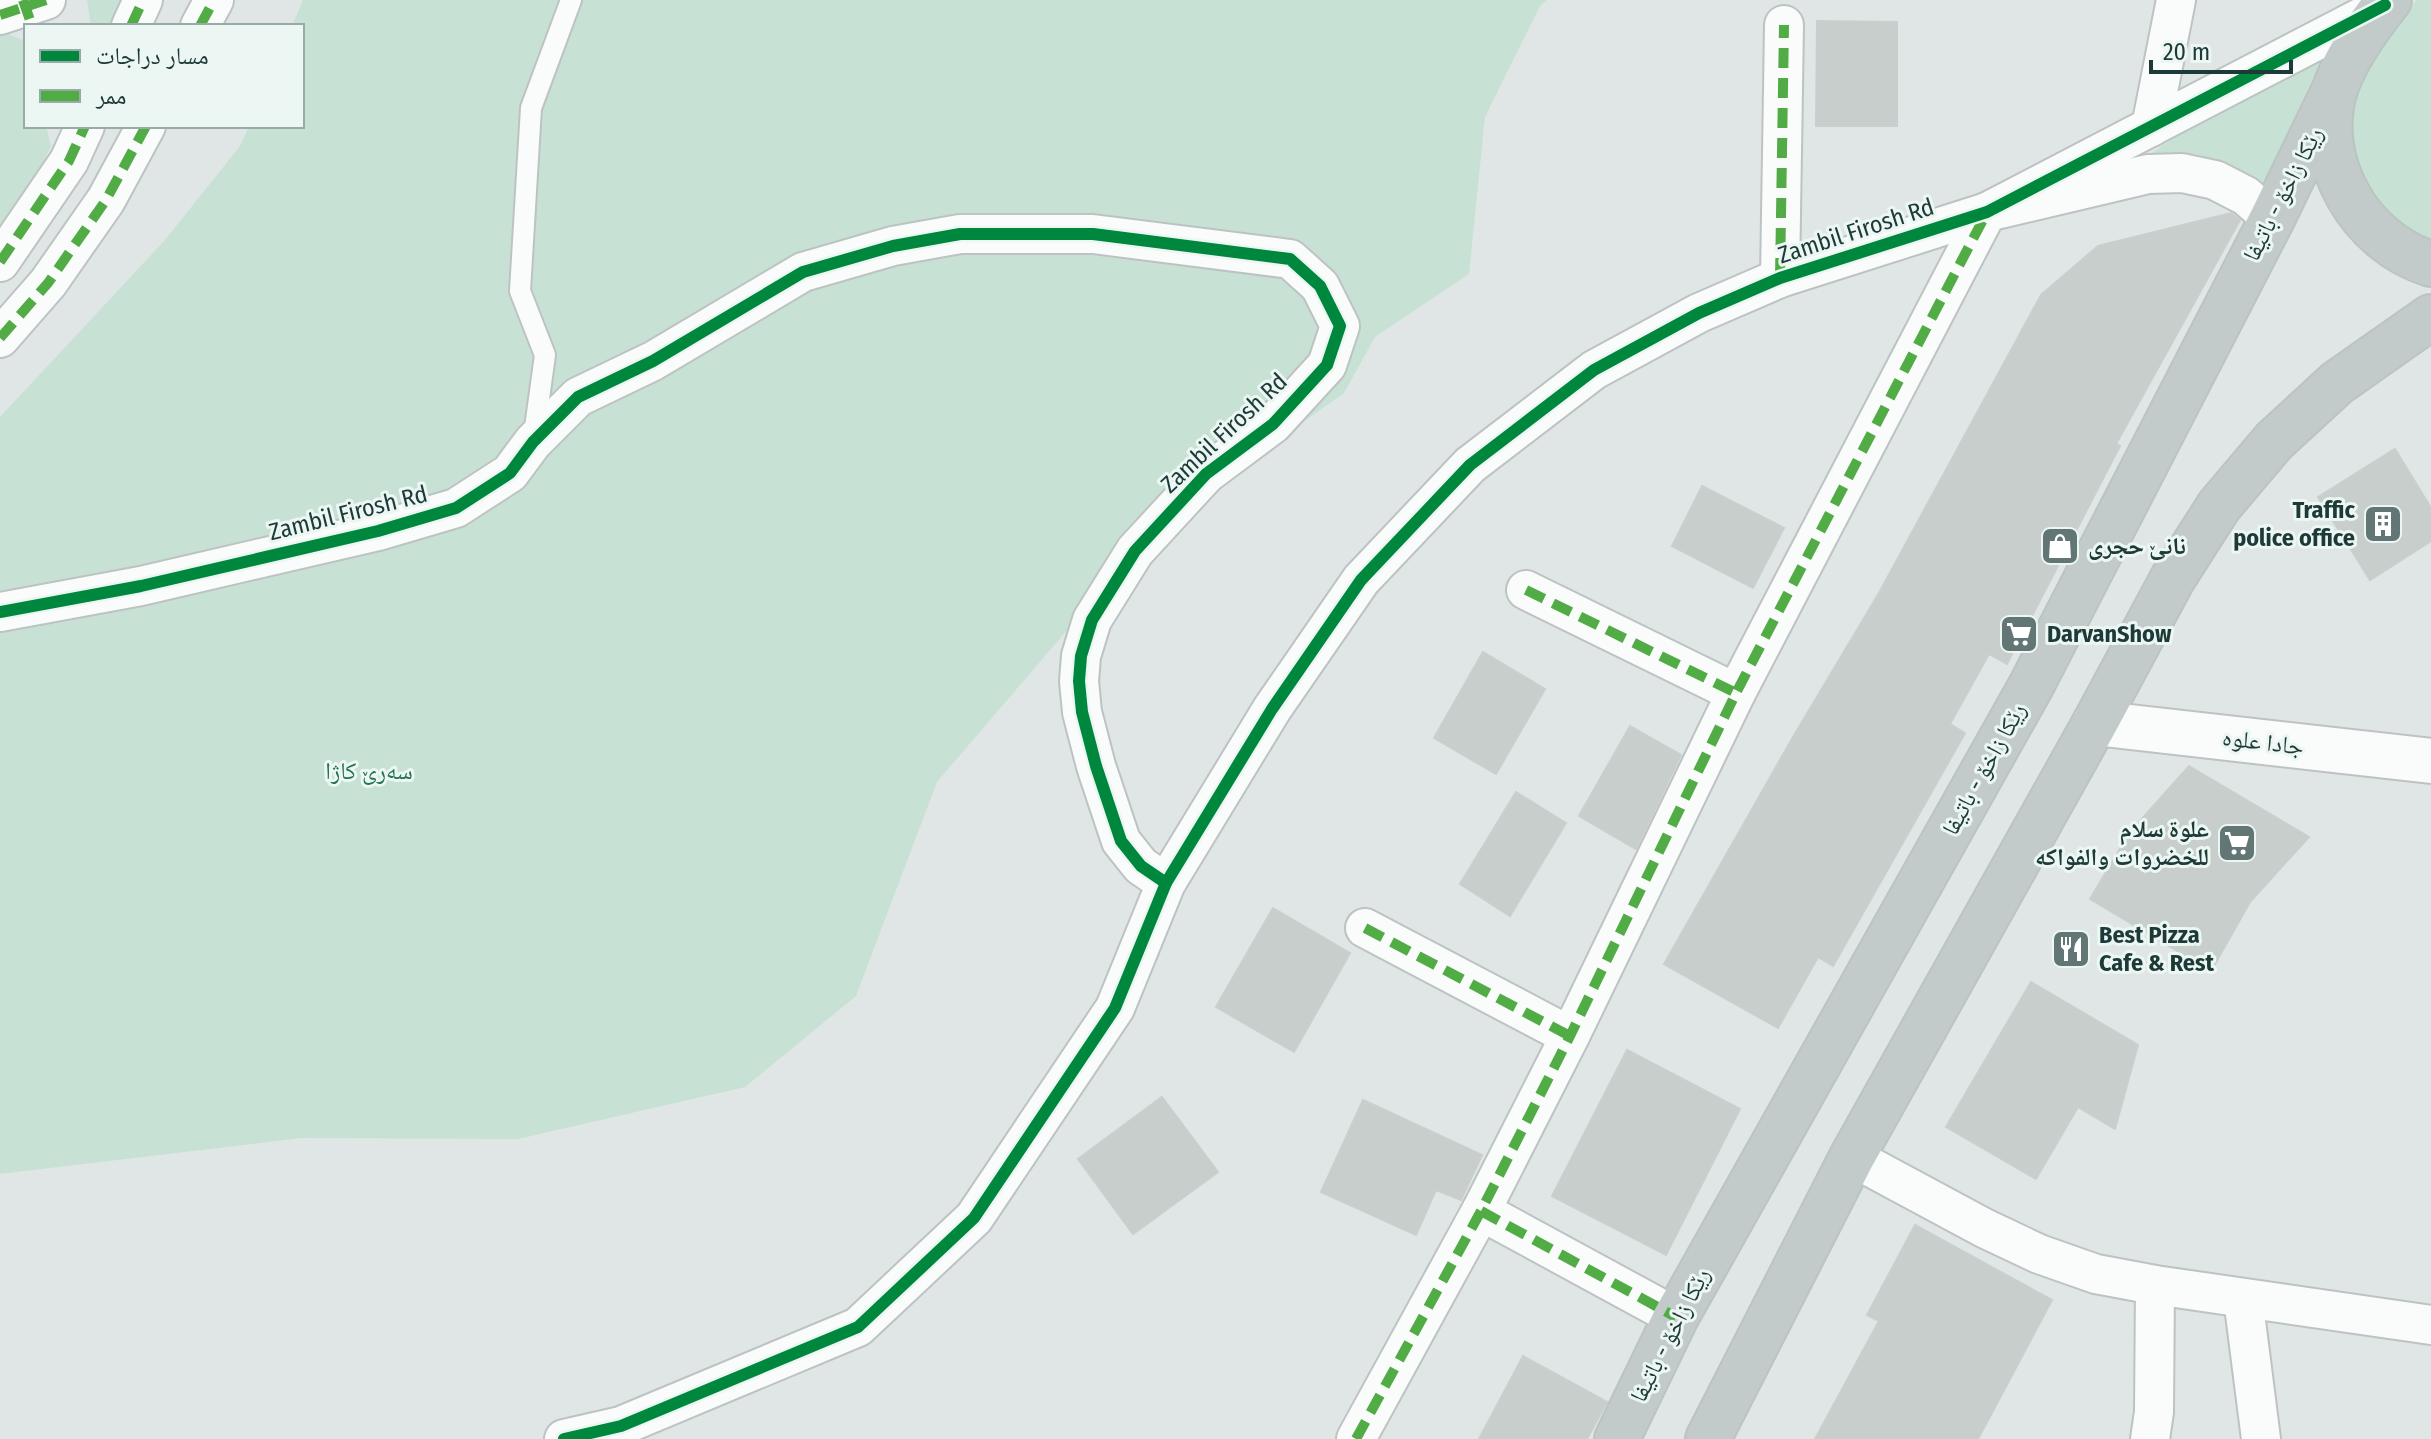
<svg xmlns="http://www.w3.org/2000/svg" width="2431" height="1439" font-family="'Fira Sans Condensed','Noto Naskh Arabic',sans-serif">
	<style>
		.green { fill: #c7e2d4 }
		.building { fill: #c7cecc; stroke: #c8cfce; stroke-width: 2 }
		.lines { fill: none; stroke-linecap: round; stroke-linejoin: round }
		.service-casing { stroke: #bdc3c2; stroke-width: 24 }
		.minor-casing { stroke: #bdc3c2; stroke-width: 42 }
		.tertiary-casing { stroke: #bdc3c2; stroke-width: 48 }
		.trunk-casing { stroke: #bac4c2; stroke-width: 48 }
		.service { stroke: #fafbfb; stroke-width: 20 }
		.minor { stroke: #fafbfb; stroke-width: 38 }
		.tertiary { stroke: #fafbfb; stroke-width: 44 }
		.trunk { stroke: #c2cbca; stroke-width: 44 }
		.quiet { stroke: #52ac46; stroke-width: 10; stroke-dasharray: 20 10; stroke-linecap: butt }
		.cycleway-casing { stroke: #ecf7f3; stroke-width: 17 }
		.cycleway { stroke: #00873e; stroke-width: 12 }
		.labels { text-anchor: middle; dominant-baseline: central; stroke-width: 6; stroke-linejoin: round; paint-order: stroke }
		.street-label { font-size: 24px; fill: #1d3a38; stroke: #ecf7f3 }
		.poi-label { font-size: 24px; font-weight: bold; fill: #1d3a38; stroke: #ecf7f3; text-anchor: start }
		.park-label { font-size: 24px; fill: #247452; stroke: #ecf7f3 }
	</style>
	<rect width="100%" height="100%" fill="#e0e6e5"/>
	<!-- green -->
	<g class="green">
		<path d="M87 0H131L117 26H91Z"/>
		<path d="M303 0H1547L1540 6 1485 117 1469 274 1375 337 1344 393 1286 434 1135 551 937 782 856 996 745 1087 518 1139 302 1138 0 1174V417L165 240 240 146 249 126H302V26H292Z"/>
		<path d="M2416 0H2431V246L2383 222 2355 181 2350 131 2360 79Z"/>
		<path d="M8 34 25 41 26 45V126H46L51 146 27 197 0 230V36Z"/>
		<path d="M2332 54 2269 184 2196 154 2146 157 2196 122Z"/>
	</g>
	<!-- building -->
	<g class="building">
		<path d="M1817 21 1897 22V126H1816Z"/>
		<path d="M2231 213 2240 220 2116 444 2120 446 2007 664 1989 654 1950 724 1965 733 1833 966 1818 957 1778 1028 1664 964 1793 737 1879 593 2041 295 2098 246Z"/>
		<path d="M2395 449 2431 508V541L2370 580 2318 497Z"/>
		<path d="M1702 486 1784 528 1753 588 1672 546Z"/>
		<path d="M1483 652 1545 689 1496 774 1434 738Z"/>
		<path d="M1630 726 1681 755 1636 849 1579 816Z"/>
		<path d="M2189 766 2309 837 2250 902 2211 971 2090 899 2130 832Z"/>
		<path d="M1516 792 1566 823 1510 916 1460 884Z"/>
		<path d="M1273 908 1350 953 1294 1052 1216 1007Z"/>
		<path d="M2031 982 2138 1045 2115 1129 2078 1107 2036 1179 1946 1127Z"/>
		<path d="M1627 1050 1740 1109 1666 1255 1552 1196Z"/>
		<path d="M1162 1097 1218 1172 1133 1234 1078 1159Z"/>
		<path d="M1363 1100 1482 1155 1461 1200 1436 1190 1416 1235 1321 1192Z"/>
		<path d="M1915 1225 2052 1300 1978 1439H1815L1879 1321 1867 1315Z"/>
		<path d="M1523 1356 1607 1402 1587 1439H1479Z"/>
	</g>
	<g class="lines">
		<defs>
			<path id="service" d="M534 435 545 355 520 291 531 108 571 0"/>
			<g id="minor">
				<path d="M0 15 46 0"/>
				<path d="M131 26 143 0"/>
				<path d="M200 26 214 0"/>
				<path d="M2151 127 2176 0"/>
				<path d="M0 262 69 161 85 126"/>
				<path d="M1780 278 1784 25"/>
				<path d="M0 338 48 283 106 200 146 126"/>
				<path d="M1526 590 1736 693"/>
				<path d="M0 612 141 586 378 531 456 508 510 473 533 442 578 397 653 361 803 272 893 246 960 234H1093L1290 259 1320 286 1340 326 1327 365 1273 424 1206 474 1135 551 1092 620 1081 656 1079 681 1082 712 1096 766 1121 841 1141 866 1166 883"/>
				<path d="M1365 928 1570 1036"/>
				<path d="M1852 1157 1984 1228 2039 1254 2096 1274 2155 1285 2431 1325"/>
				<path d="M1481 1211 1676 1317"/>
				<path d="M2243 1298 2261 1439"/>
				<path d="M564 1439 621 1426 858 1327 974 1218 1115 1008 1166 883 1272 709 1361 580 1470 465 1594 370 1699 313 1780 278 1987 212 2385 5"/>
				<path d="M1356 1439 1481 1211 1570 1036 1736 693 1987 212 2148 174 2182 173 2215 180 2246 196 2272 219"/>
				<path d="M2150 1439 2154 1412 2155 1285"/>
			</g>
			<path id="tertiary" d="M2095 723 2431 761"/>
			<g id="trunk">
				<path d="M2389 0C2369 25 2345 58 2335 89 2313 162 2360 242 2431 264"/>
				<path d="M1617 1439 1676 1317 2031 686 2272 219 2335 89"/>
				<path d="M1708 1439 1852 1157 2095 723 2173 578 2219 506 2274 441 2337 383 2431 317"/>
			</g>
		</defs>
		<!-- service casing -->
		<use href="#service" class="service-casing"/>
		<!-- minor casing -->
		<use href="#minor" class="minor-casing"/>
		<!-- tertiary casing -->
		<use href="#tertiary" class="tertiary-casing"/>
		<!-- trunk casing -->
		<use href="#trunk" class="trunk-casing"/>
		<!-- service -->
		<use href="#service" class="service"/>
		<!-- minor -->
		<use href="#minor" class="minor"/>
		<!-- tertiary -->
		<use href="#tertiary" class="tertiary"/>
		<!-- trunk -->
		<use href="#trunk" class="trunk"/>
		<!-- quiet -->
		<g class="quiet">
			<path d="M23 0 32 26"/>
			<path d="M0 15 46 0"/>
			<path d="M131 26 143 0"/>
			<path d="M200 26 214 0"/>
			<path d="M0 262 69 161 85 126"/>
			<path d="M1780 278 1784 25"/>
			<path d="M0 338 48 283 106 200 146 126"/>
			<path d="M1526 590 1736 693"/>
			<path d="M1365 928 1570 1036"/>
			<path d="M1481 1211 1676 1317"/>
			<path d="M1356 1439 1481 1211 1570 1036 1736 693 1987 212"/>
		</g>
		<defs>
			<g id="cycleway">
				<path d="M0 612 141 586 378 531 456 508 510 473 533 442 578 397 653 361 803 272 893 246 960 234H1093L1290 259 1320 286 1340 326 1327 365 1273 424 1206 474 1135 551 1092 620 1081 656 1079 681 1082 712 1096 766 1121 841 1141 866 1166 883"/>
				<path d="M564 1439 621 1426 858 1327 974 1218 1115 1008 1166 883 1272 709 1361 580 1470 465 1594 370 1699 313 1780 278 1987 212 2385 5"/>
			</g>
		</defs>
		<!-- cycleway casing -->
		<use href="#cycleway" class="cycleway-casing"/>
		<!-- cycleway -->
		<use href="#cycleway" class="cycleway"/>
	</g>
	<!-- icons -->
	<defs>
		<symbol id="building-square" viewBox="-11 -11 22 22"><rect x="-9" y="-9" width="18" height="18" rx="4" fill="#617675" stroke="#ecf7f3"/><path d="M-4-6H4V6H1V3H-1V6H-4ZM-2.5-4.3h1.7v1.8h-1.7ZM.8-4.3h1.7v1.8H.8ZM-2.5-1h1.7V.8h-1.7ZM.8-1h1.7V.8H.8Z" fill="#fff"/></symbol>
		<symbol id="shop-square" viewBox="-11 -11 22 22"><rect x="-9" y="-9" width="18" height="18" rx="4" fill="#617675" stroke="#ecf7f3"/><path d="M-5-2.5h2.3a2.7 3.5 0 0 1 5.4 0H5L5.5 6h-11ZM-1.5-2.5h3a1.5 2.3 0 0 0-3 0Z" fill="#fff"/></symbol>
		<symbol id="supermarket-square" viewBox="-11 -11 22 22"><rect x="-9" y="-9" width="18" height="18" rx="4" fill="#617675" stroke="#ecf7f3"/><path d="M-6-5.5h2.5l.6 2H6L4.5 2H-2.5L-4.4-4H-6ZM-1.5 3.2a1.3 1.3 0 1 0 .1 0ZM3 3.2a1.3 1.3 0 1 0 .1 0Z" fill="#fff"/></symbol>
		<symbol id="restaurant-square" viewBox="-11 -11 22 22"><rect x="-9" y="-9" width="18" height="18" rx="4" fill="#617675" stroke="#ecf7f3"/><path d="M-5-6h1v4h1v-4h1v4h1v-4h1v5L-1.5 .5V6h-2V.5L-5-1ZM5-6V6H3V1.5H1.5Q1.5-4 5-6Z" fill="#fff"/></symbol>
	</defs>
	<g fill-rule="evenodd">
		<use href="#building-square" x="2361" y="502" width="44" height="44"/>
		<use href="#shop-square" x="2038" y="524" width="44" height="44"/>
		<use href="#supermarket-square" x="1997" y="612" width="44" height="44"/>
		<use href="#supermarket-square" x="2215" y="821" width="44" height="44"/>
		<use href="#restaurant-square" x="2049" y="927" width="44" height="44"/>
	</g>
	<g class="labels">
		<!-- street labels -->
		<g class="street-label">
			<text transform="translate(2283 194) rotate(-63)">رێکا زاخۆ - باتیفا</text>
			<text transform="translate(1856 231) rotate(-18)">Zambil Firosh Rd</text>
			<text transform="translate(1224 433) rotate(-43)">Zambil Firosh Rd</text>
			<text transform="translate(348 513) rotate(-14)">Zambil Firosh Rd</text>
			<text transform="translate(2263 742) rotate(7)">جادا علوه</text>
			<text transform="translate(1984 769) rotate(-61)">رێکا زاخۆ - باتیفا</text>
			<text transform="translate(1670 1335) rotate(-63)">رێکا زاخۆ - باتیفا</text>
		</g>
		<!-- poi labels -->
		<g class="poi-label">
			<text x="2355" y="510" text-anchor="end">Traffic<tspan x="2355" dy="28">police office</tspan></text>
			<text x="2088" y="546">نانێ حجری</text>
			<text x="2047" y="634">DarvanShow</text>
			<text x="2209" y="829" text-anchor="end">علوة سلام<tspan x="2209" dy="28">للخضروات والفواكه</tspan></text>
			<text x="2099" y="935">Best Pizza<tspan x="2099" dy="28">Cafe &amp; Rest</tspan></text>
		</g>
		<!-- park labels -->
		<g class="park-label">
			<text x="369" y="771">سەرێ کاژا</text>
		</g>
	</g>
	<!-- legend -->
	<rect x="24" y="24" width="280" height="104" fill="#ecf7f3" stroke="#99aba8" stroke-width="2"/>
	<rect x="40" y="50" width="40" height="12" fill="#00873e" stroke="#99aba8" stroke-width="2"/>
	<text x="96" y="64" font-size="24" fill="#1d3a38">مسار دراجات</text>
	<rect x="40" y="90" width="40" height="12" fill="#52ac46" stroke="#99aba8" stroke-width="2"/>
	<text x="96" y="104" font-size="24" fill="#1d3a38">ممر</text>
	<!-- scale -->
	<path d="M2151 60v12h140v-12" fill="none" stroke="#1d3a38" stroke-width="4"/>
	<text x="2163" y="60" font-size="24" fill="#1d3a38" stroke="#ecf7f3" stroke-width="6" paint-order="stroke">20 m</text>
</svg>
